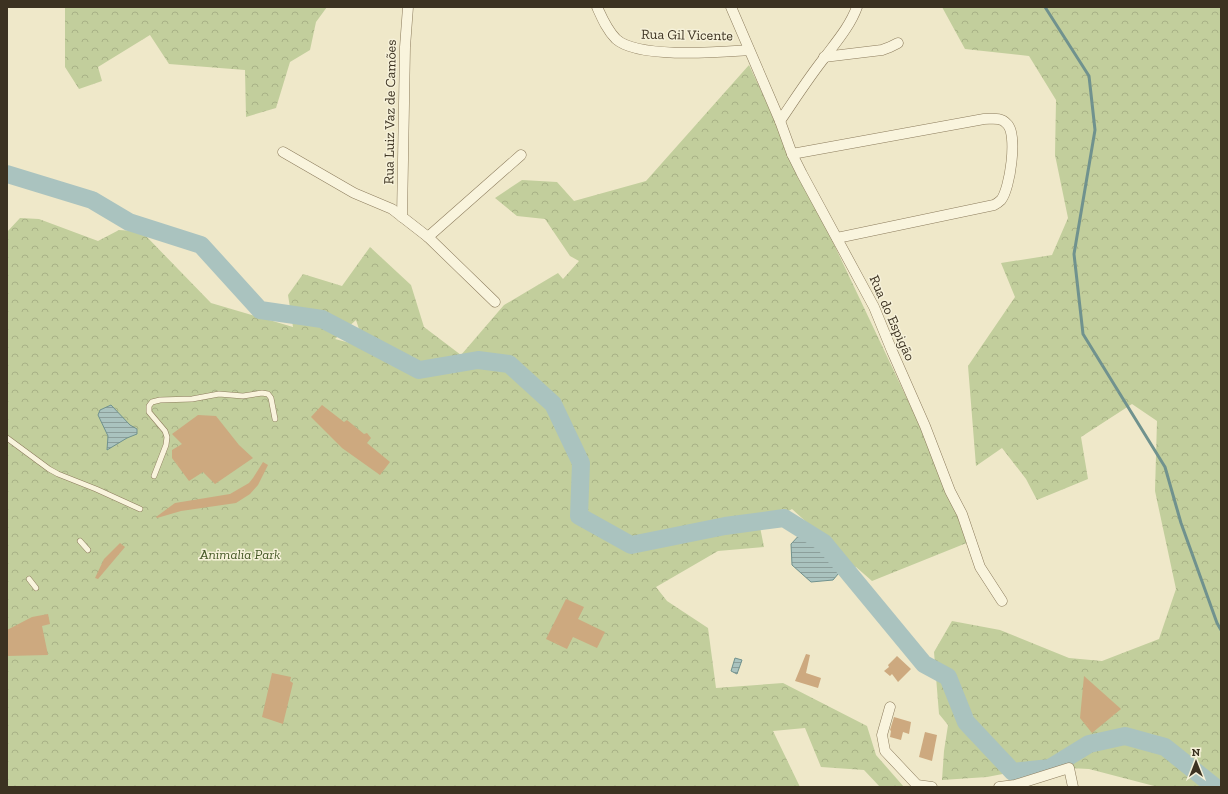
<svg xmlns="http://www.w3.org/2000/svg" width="1228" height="794" font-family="'Zilla Slab',serif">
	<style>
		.forest { fill: url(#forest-crowns); fill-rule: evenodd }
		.water { fill: url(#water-rules); stroke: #70928e }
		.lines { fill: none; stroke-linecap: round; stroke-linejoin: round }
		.stream { stroke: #70928e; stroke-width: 3 }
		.river { stroke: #aac3bf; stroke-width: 18 }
		.building { fill: #cda97f }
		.service-casing { stroke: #8c7c5d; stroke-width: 6 }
		.minor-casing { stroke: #8c7c5d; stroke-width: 11 }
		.service { stroke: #f9f4dd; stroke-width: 5 }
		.minor { stroke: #f9f4dd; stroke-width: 10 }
		.labels { text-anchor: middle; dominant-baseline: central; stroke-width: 3; stroke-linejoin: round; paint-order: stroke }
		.street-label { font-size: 14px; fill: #3c3221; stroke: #f6f1d9 }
		.park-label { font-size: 14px; font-style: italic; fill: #465927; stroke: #f6f1d9 }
	</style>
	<defs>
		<pattern id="forest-crowns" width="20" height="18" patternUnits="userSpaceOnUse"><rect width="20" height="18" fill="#c2ce9c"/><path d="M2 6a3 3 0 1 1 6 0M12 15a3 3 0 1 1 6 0" fill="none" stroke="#a8b186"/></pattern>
		<pattern id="water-rules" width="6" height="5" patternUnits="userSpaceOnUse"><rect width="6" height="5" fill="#aac3bf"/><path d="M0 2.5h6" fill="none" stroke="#8c9f9b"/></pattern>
	</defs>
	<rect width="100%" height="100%" fill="#efe8c9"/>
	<!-- forest -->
	<g class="forest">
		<path d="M65 7H327L316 22 310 50 290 62 276 108 246 117 245 70 169 64 150 35 98 67 102 81 79 89 65 67Z"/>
		<path d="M942 7H1221V787H1158L1089 769 1069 768H1050L1013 772 987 777 942 780 944 751 948 725 939 714 934 652 952 621 1000 630 1069 658 1102 661 1159 639 1176 589 1155 491 1157 421 1132 404 1081 437 1088 479 1037 500 1026 479 1002 448 976 466 968 366 1015 297 1001 263 1052 255 1068 218 1055 155 1056 100 1029 56 965 49Z"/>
		<path d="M749 65 974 540 872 581 856 567 845 566 835 548 792 509 760 527 764 547 718 551 656 587 667 601 708 628 716 688 783 683 867 726 876 755 904 787H880L864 770 821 767 805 728 773 731 800 787H7V232L20 218 39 219 98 241 119 230 133 231 145 235 211 303 293 327 288 295 303 274 342 286 370 247 411 285 424 327 461 355 504 305 558 273 563 279 579 261 570 256 545 219 517 216 495 198 522 180 557 182 574 201 646 181ZM356 320 365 347 335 339Z"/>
	</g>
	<!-- water -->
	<g class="water">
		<path d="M111 405 130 425 137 429V434L127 438 107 450 108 436 98 415 100 410Z"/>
		<path d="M804 530 824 543 844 567 833 580 811 582 792 565 791 544Z"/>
		<path d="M735 658 742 660 737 674 731 671Z"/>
	</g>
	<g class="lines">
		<!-- stream -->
		<path class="stream" d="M1045 7 1089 76 1095 130 1074 254 1083 334 1165 467 1181 523 1217 623 1221 630"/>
		<!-- river -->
		<path class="river" d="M7 174 92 200 129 222 201 245 260 310 322 319 419 370 478 360 509 364 553 404 581 463 579 516 631 545 725 526 784 518 824 543 924 664 948 677 966 722 1013 772 1050 768 1089 744 1125 736 1165 747 1215 787"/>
	</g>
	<!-- building -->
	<g class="building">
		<path d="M322 405 344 422 347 420 364 434 367 433 371 438 367 443 390 462 380 475 342 448 311 417Z"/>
		<path d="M198 415 216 416 239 445 253 458 215 484 203 472 189 481 172 458V450L182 444 172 434Z"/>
		<path d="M263 462 268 465 258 485 250 494 236 503 181 511 157 518 156 517 175 503 230 494 249 483 253 478Z"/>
		<path d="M120 543 125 547 98 579 95 578 104 559Z"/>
		<path d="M566 599 584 607 578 619 605 632 597 648 573 637 567 649 546 639Z"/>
		<path d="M48 614 50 624 42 626 48 655 7 656V630L32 617Z"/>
		<path d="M806 654 810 655 806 673 821 678 818 688 795 681Z"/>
		<path d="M897 656 911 669 898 682 892 674 890 676 884 671 889 667 888 665Z"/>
		<path d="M272 673 291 677 290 681 293 683 283 724 262 717Z"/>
		<path d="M1084 676 1121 709 1092 733 1080 718Z"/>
		<path d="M894 717 911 722 909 734 903 732 901 740 890 737 891 731 890 730Z"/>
		<path d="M925 732 937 735 932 761 919 757Z"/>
	</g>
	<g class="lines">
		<defs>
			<g id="service">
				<path d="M7 438 49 469 58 474 96 489 140 509"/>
				<path d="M154 476 166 445 167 437 165 431 149 412V406L152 402 160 400 192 399 219 394 243 396 262 393 268 394 271 398 275 419"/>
				<path d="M80 541 88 550"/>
				<path d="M29 579 36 588"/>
			</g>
			<g id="minor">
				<path d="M597 7C602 18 607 30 616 39 638 59 719 52 749 50"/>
				<path d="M731 7 780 121 792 154 802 174 874 307 892 351 925 426 950 491 962 514 980 567 1002 601"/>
				<path d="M824 57 882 50 890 47 898 43"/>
				<path d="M780 121C795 99 809 77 825 57 837 41 850 26 857 7"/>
				<path d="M283 152 354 193 392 209 428 237 495 302"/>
				<path d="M792 154 984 119C993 119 1001 117 1007 124 1018 134 1010 189 1001 200 999 202 996 204 994 205L837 238"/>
				<path d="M402 217 405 47 408 7"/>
				<path d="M428 237 521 155"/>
				<path d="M890 707 882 735 885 751 917 785 932 787"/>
				<path d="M999 787 1015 785 1069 768 1073 787"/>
			</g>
		</defs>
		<!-- service casing -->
		<use href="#service" class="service-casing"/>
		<!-- minor casing -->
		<use href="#minor" class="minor-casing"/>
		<!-- service -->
		<use href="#service" class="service"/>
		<!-- minor -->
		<use href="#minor" class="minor"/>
	</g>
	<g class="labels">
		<!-- street labels -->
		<g class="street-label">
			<text transform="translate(687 35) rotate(1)">Rua Gil Vicente</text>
			<text transform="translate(390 112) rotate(-89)">Rua Luiz Vaz de Camões</text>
			<text transform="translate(892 318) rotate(66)">Rua do Espigão</text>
		</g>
		<!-- park labels -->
		<g class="park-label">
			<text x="240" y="554">Animalia Park</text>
		</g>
	</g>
	<!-- border -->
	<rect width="1228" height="794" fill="none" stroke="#3c3221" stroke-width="16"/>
	<!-- north arrow -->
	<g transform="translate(1196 762)" stroke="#f6f1d9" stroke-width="3" paint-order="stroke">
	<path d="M0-3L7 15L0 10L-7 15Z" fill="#3c3221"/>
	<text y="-6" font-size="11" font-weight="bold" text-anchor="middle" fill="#3c3221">N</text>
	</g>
</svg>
